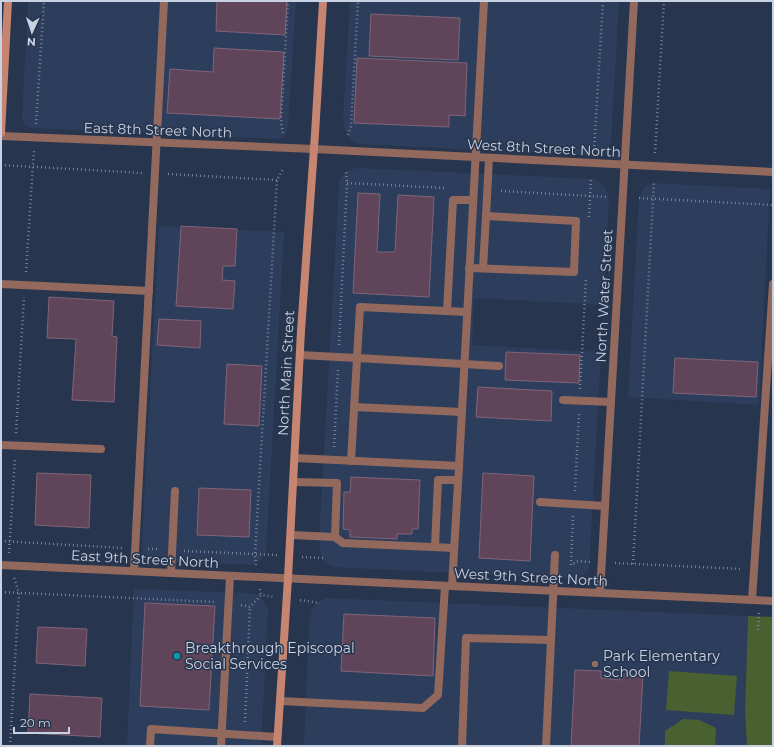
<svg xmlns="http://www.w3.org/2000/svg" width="774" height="747" font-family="Montserrat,sans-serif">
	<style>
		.built { fill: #2d3e5d }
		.green { fill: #496031 }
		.building { fill: #60455a; stroke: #806479 }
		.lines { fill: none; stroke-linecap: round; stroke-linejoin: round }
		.path { stroke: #788398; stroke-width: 2.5; stroke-dasharray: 1 3; stroke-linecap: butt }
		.lane { stroke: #92695c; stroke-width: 8 }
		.street { stroke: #92695c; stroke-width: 8 }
		.secondary { stroke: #c58570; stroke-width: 8 }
		.culture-dot { fill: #0f9aa8; stroke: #27354e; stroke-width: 1.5 }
		.education-dot { fill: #8d6e63; stroke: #27354e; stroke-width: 1.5 }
		.labels { text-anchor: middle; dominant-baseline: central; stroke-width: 3; stroke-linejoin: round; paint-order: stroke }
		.street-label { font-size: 14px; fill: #c9d2e2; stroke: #27354e }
		.poi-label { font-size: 14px; fill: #c9d2e2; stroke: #27354e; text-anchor: start }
	</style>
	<rect width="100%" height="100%" fill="#27354e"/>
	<!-- built -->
	<g class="built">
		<path d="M28 1H296L288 126 286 135 280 139 33 128 25 126 22 119Z"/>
		<path d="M350 1H619L611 142 607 150 588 155 358 144 350 139 346 133 343 120Z"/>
		<path d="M358 168 593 179 602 183 607 191 609 200 603 305 474 298 472 345 601 352 589 570 583 576 574 579 332 567 323 561 320 551 319 540 339 183 343 174 349 170Z"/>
		<path d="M652 183 770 189 759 405 628 397 639 198 644 187Z"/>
		<path d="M159 226 284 232 266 552 260 561 252 565 141 560Z"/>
		<path d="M134 589 249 593 260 595 268 610 261 746H127Z"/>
		<path d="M326 598 748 616 745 712 747 746H304L309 623 312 609 317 603Z"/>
	</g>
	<!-- green -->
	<g class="green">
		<path d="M748 616 773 617V746H747L745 712Z"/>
		<path d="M669 671 737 676 734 715 666 710Z"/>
		<path d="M683 719 699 720 716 728 715 746H665V731Z"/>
	</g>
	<!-- building -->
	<g class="building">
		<path d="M217 1H287L285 35 216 31Z"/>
		<path d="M371 14 460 18 458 60 369 56Z"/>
		<path d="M214 48 284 52 280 119 167 113 170 69 213 72Z"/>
		<path d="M357 58 467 63 465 116 449 115V127L354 123Z"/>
		<path d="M358 193 380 194 377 252H395L398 195 434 197 429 297 353 293Z"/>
		<path d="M181 226 237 229 235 266H223L222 280 235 281 233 309 176 306Z"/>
		<path d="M49 297 114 301 112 336 117 337 114 402 72 400 76 339 47 338Z"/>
		<path d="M159 319 201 321 200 348 157 345Z"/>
		<path d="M506 352 580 355 579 383 505 380Z"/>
		<path d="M675 358 758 362 756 397 673 393Z"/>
		<path d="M227 364 262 366 259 426 224 424Z"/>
		<path d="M478 387 552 391 551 421 476 417Z"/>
		<path d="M37 473 91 475 89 528 35 525Z"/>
		<path d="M483 473 534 476 530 561 479 558Z"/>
		<path d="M351 477 420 480 418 529H412V534H397V539L350 537V530L343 529 344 492H350Z"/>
		<path d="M199 488 251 490 249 537 197 535Z"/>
		<path d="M145 603 215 606 209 710 140 706Z"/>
		<path d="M344 614 435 618 433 676 341 671Z"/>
		<path d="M38 627 87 629 85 666 36 663Z"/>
		<path d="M575 670 601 671V678L620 680V674L643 675 639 746H571Z"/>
		<path d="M30 694 102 698 100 737 28 733Z"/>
	</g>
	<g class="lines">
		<!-- path -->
		<g class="path">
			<path d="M36 124 44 1"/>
			<path d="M283 133 281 122 288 1"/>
			<path d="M348 135 351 126 358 1"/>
			<path d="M594 150 603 1"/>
			<path d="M655 153 664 1"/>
			<path d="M1 165 143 173"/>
			<path d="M168 174 277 180"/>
			<path d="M347 183 446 188"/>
			<path d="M501 191 608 197"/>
			<path d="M639 198 773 205"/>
			<path d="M589 217 591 178"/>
			<path d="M26 272 34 149"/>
			<path d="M339 345 347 183 346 171"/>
			<path d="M580 389 586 278"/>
			<path d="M16 433 24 297"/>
			<path d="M334 447 338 370"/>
			<path d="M575 491 579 414"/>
			<path d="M573 516 571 565 578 561 590 562"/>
			<path d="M1 541 123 548"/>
			<path d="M148 549H159"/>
			<path d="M184 551 277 555"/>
			<path d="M9 553 15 458"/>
			<path d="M302 557 325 558"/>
			<path d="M615 563 742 569"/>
			<path d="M633 564 654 181"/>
			<path d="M256 565 255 554 277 180 283 169"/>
			<path d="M260 589 261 595"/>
			<path d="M1 592 216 602"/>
			<path d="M300 600 320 603"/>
			<path d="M241 605 250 607 261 595 275 597"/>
			<path d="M758 630 759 613"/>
			<path d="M245 722 250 607"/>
			<path d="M10 746 19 593 14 577"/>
		</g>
		<!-- lane -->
		<g class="lane">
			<path d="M469 268 574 272 576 221 486 216 489 158"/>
			<path d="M483 268 486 216"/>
			<path d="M1 284 149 291"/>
			<path d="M447 311 453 200H473"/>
			<path d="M300 355 357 358 360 307 467 312"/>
			<path d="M563 400 611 402"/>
			<path d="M354 407 462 412"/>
			<path d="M1 445 101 449"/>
			<path d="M295 458 459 466"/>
			<path d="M351 461 357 358 499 366"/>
			<path d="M540 502 605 506"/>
			<path d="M291 535 335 537 337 483 293 482"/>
			<path d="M335 537 343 543 454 548"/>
			<path d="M435 547 438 480H458"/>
			<path d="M134 571 164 1"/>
			<path d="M171 573 175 491"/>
			<path d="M452 586 459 466 484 1"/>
			<path d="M752 600 773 284"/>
			<path d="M280 701 423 708 438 695 445 586"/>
			<path d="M150 746 151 729 277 737"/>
			<path d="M221 746 230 576"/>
			<path d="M462 746 466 638 551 640"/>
			<path d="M546 746 555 555"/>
		</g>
		<!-- street -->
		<g class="street">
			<path d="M1 136 314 149 773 172"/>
			<path d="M1 565 773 601"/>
			<path d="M600 593 634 1"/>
		</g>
		<!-- secondary -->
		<g class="secondary">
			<path d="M1 133 8 1"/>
			<path d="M277 746 288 578 301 331 315 134 323 1"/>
		</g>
	</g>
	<!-- markers -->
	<circle class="culture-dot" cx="177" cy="656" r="4"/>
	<circle class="education-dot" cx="595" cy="664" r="4"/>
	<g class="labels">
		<!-- street labels -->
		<g class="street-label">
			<text transform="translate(158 130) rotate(2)">East 8th Street North</text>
			<text transform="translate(544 148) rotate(3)">West 8th Street North</text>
			<text transform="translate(604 296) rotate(-87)">North Water Street</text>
			<text transform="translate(286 373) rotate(-87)">North Main Street</text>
			<text transform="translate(145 559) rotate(3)">East 9th Street North</text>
			<text transform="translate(531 577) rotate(3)">West 9th Street North</text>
		</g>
		<!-- poi labels -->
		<g class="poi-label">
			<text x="185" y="648">Breakthrough Episcopal<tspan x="185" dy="16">Social Services</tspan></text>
			<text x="603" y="656">Park Elementary<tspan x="603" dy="16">School</tspan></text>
		</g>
	</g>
	<!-- border -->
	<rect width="774" height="747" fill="none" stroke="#c9d2e2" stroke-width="4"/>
	<!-- north arrow -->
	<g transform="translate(32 32) rotate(183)" stroke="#27354e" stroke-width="3" paint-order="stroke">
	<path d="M0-3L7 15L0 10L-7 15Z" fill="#c9d2e2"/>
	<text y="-6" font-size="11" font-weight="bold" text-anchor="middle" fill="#c9d2e2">N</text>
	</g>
	<!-- scale -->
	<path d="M14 727v6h55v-6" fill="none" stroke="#c9d2e2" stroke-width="2"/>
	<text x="20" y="727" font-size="12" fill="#c9d2e2" stroke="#27354e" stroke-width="3" paint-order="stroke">20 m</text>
</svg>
